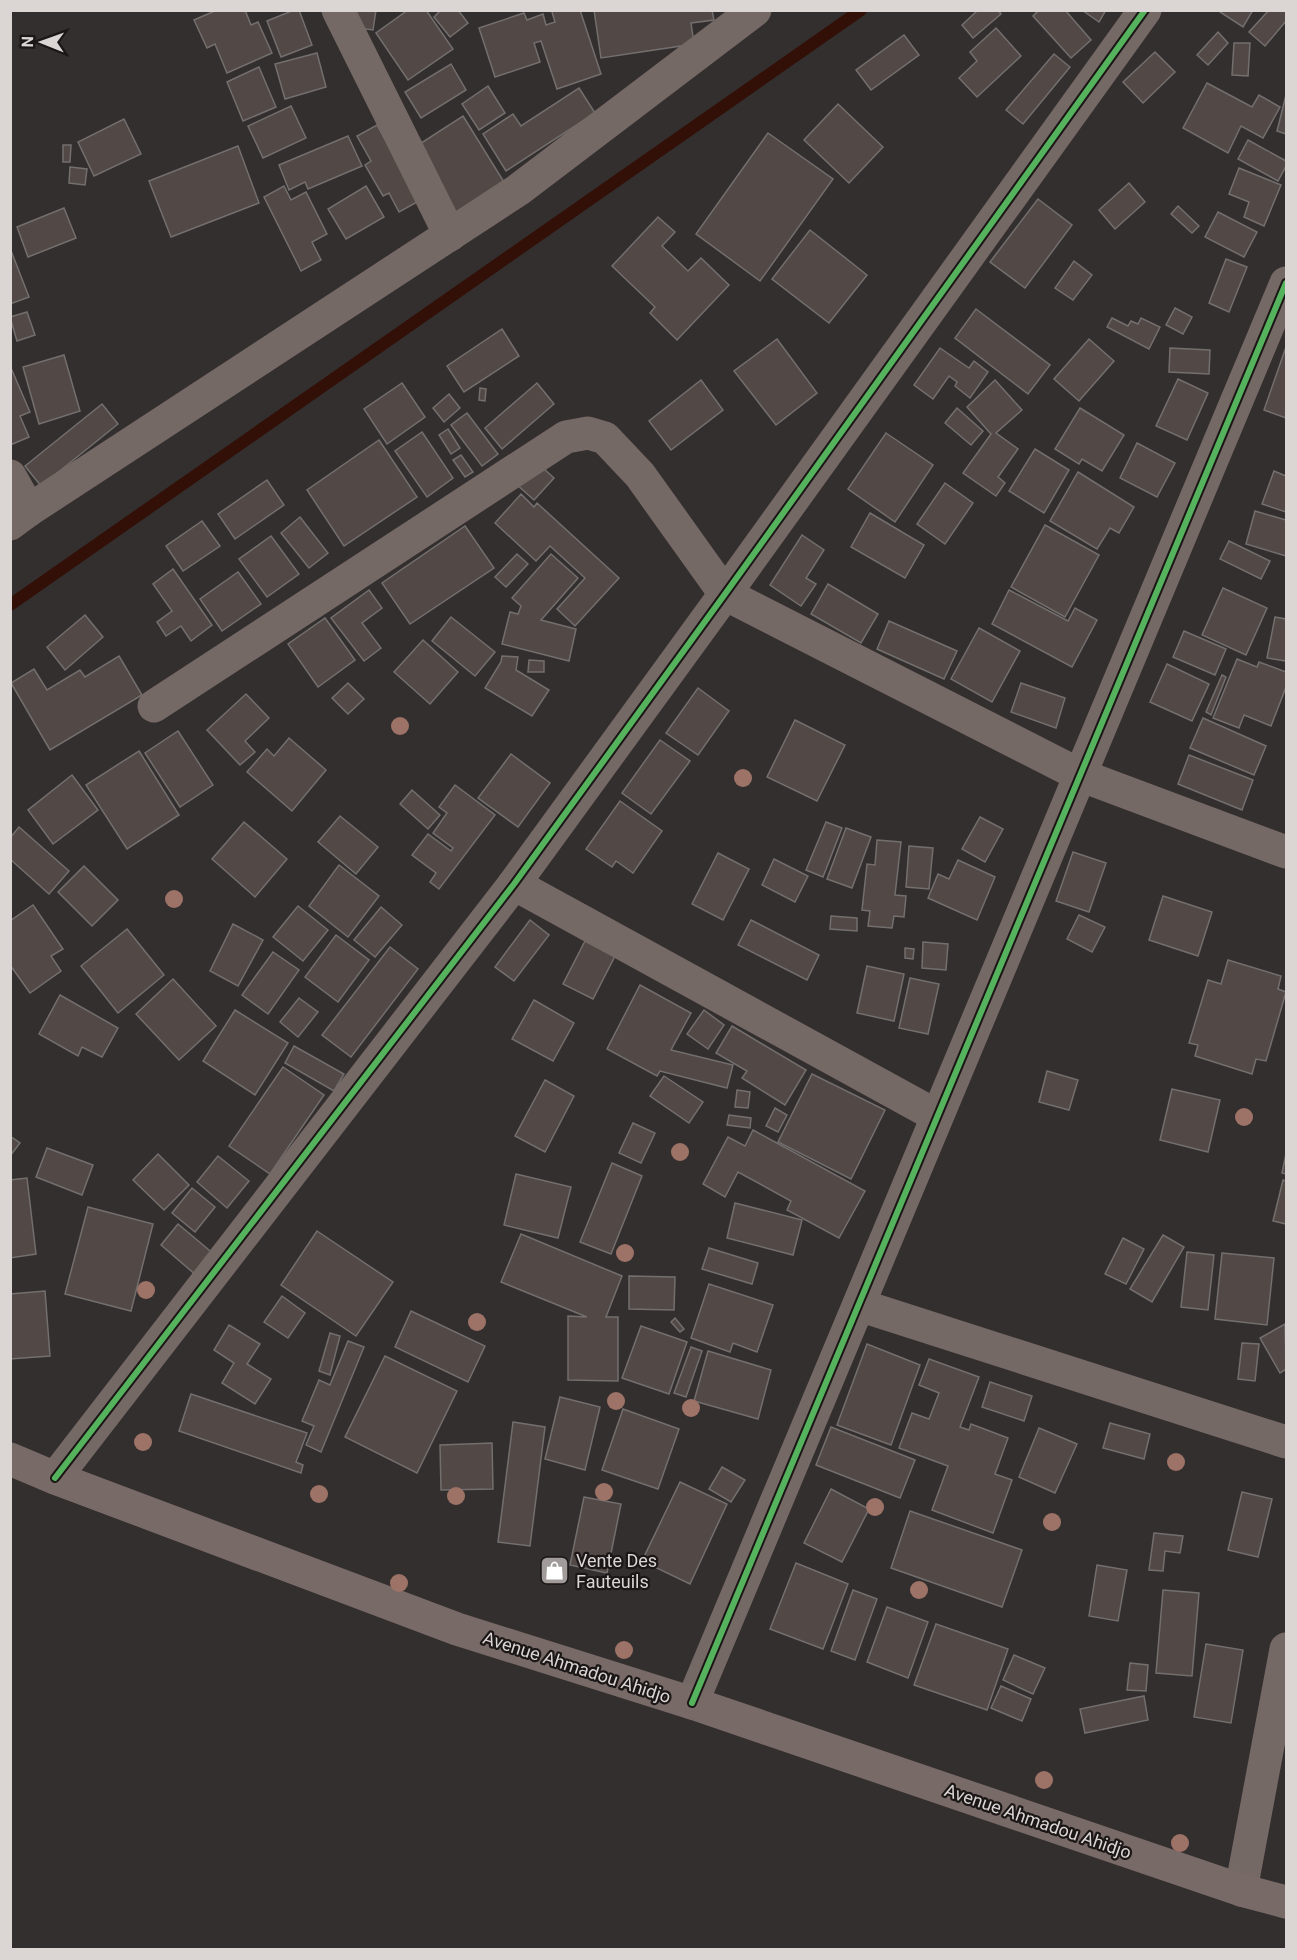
<svg xmlns="http://www.w3.org/2000/svg" width="1297" height="1960" font-family="Roboto,sans-serif">
	<style>
		.lines { fill: none; stroke-linecap: round; stroke-linejoin: round }
		.stream { stroke: #321007; stroke-width: 12 }
		.building { fill: #524845; stroke: #736f6f; stroke-width: 1.5 }
		.minor { stroke: #756966; stroke-width: 33 }
		.secondary { stroke: #786a67; stroke-width: 33 }
		.cycleway-casing { stroke: #1b1716; stroke-width: 10 }
		.cycleway { stroke: #56b35d; stroke-width: 6 }
		.tree { fill: #9e7367 }
		.labels { text-anchor: middle; dominant-baseline: central; stroke-width: 4.5; stroke-linejoin: round; paint-order: stroke }
		.poi-label { font-size: 18px; fill: #dbd5d4; stroke: #1b1716; text-anchor: start }
		.street-label { font-size: 18px; fill: #dbd5d4; stroke: #1b1716 }
	</style>
	<rect width="100%" height="100%" fill="#342f2f"/>
	<g class="lines">
		<!-- stream -->
		<path class="stream" d="M10 605 861 10"/>
	</g>
	<!-- building -->
	<g class="building">
		<path d="M217 10H245L251 25 258 22 272 53 227 73 215 44 207 48 194 20Z"/>
		<path d="M294 10H299L312 45 281 57 267 21Z"/>
		<path d="M349 10H376L373 30 352 27Z"/>
		<path d="M408 10H426L453 49 408 80 376 33Z"/>
		<path d="M441 10H458L468 23 450 37 434 17Z"/>
		<path d="M555 10H580L601 74 557 89 541 41 534 43 540 62 495 77 479 28 524 13 527 20 543 14 546 25 555 22 552 12Z"/>
		<path d="M594 10H712L714 20 691 23 694 44 601 58Z"/>
		<path d="M978 10H998L1001 14 973 38 962 25Z"/>
		<path d="M1039 10H1065L1091 40 1071 58 1033 16Z"/>
		<path d="M1082 10H1106L1099 22Z"/>
		<path d="M1217 10H1253L1243 27Z"/>
		<path d="M1269 10H1286V21L1265 46 1249 32Z"/>
		<path d="M996 28 1021 56 977 97 959 78 977 61 970 52Z"/>
		<path d="M1218 32 1228 43 1208 65 1197 55Z"/>
		<path d="M904 35 919 55 871 90 856 70Z"/>
		<path d="M1234 43H1250L1248 76 1232 75Z"/>
		<path d="M1155 52 1175 72 1143 103 1123 82Z"/>
		<path d="M317 53 326 87 285 99 275 64Z"/>
		<path d="M1054 54 1070 67 1023 124 1006 110Z"/>
		<path d="M451 64 466 90 421 118 405 92Z"/>
		<path d="M259 67 276 107 243 121 227 82Z"/>
		<path d="M1207 83 1252 107 1259 95 1280 107 1263 138 1241 126 1228 153 1183 128Z"/>
		<path d="M488 86 505 113 479 130 462 104Z"/>
		<path d="M579 88 595 113 506 171 483 134 513 114 521 126Z"/>
		<path d="M1286 95V134L1277 131Z"/>
		<path d="M838 104 883 147 849 183 804 140Z"/>
		<path d="M291 106 306 138 263 158 248 126Z"/>
		<path d="M463 116 504 182 456 213 415 147Z"/>
		<path d="M124 119 141 154 94 176 78 142Z"/>
		<path d="M377 125 419 201 399 212 389 193 383 196 365 165 371 161 357 136Z"/>
		<path d="M768 133 833 179 760 281 696 234Z"/>
		<path d="M348 136 362 166 308 189 305 182 289 190 279 165Z"/>
		<path d="M1248 140 1286 161V166L1278 181 1238 159Z"/>
		<path d="M63 145H71L70 162H63Z"/>
		<path d="M238 146 259 203 171 237 149 181Z"/>
		<path d="M70 167 87 169 85 185 69 183Z"/>
		<path d="M1239 168 1281 185 1264 226 1244 217 1249 202 1229 194Z"/>
		<path d="M1129 183 1145 202 1115 229 1099 210Z"/>
		<path d="M284 186 291 200 306 192 327 234 312 242 321 260 301 271 264 197Z"/>
		<path d="M366 186 384 217 346 239 328 209Z"/>
		<path d="M1038 199 1072 225 1025 288 990 262Z"/>
		<path d="M1178 206 1199 226 1192 233 1171 214Z"/>
		<path d="M64 208 76 238 28 257 17 227Z"/>
		<path d="M1218 212 1257 232 1244 257 1205 237Z"/>
		<path d="M658 217 675 232 662 246 688 271 701 258 729 285 677 340 650 313 655 307 612 266Z"/>
		<path d="M810 230 867 275 829 323 772 279Z"/>
		<path d="M10 248 29 297 10 304Z"/>
		<path d="M1226 259 1247 267 1229 312 1209 303Z"/>
		<path d="M1074 261 1092 275 1073 300 1055 288Z"/>
		<path d="M1175 308 1192 317 1183 334 1166 325Z"/>
		<path d="M976 309 1050 365 1028 394 955 338Z"/>
		<path d="M27 312 35 335 17 341 10 317Z"/>
		<path d="M1112 318 1128 326 1131 321 1138 324 1141 318 1160 327 1149 349 1107 327Z"/>
		<path d="M502 329 519 356 464 392 447 366Z"/>
		<path d="M777 339 817 393 776 425 734 371Z"/>
		<path d="M1089 339 1114 361 1079 401 1054 379Z"/>
		<path d="M1286 347V418L1264 410Z"/>
		<path d="M940 348 969 368 974 361 988 372 970 398 955 386 957 382 949 376 933 399 914 385Z"/>
		<path d="M1170 348 1210 350 1209 374 1169 372Z"/>
		<path d="M64 355 80 411 39 424 23 367Z"/>
		<path d="M11 368 30 412 20 416 29 437 10 445Z"/>
		<path d="M1178 379 1208 393 1187 440 1156 426Z"/>
		<path d="M701 380 723 410 671 450 649 421Z"/>
		<path d="M995 380 1022 410 996 433 1018 449 998 477 1005 483 996 496 963 473 991 434 967 407Z"/>
		<path d="M402 383 425 417 387 444 364 409Z"/>
		<path d="M537 383 554 404 502 449 485 428Z"/>
		<path d="M480 388 486 389 485 401 479 400Z"/>
		<path d="M449 394 460 408 444 422 433 408Z"/>
		<path d="M102 404 118 424 41 486 25 466Z"/>
		<path d="M957 408 983 431 971 445 945 423Z"/>
		<path d="M1080 408 1124 435 1102 471 1082 459 1079 464 1055 449Z"/>
		<path d="M467 413 498 454 482 466 451 425Z"/>
		<path d="M448 429 460 448 451 454 439 435Z"/>
		<path d="M422 432 453 478 427 497 395 451Z"/>
		<path d="M886 433 933 465 895 522 848 489Z"/>
		<path d="M379 440 417 497 344 546 307 490Z"/>
		<path d="M1137 443 1175 463 1157 497 1120 478Z"/>
		<path d="M1035 449 1069 470 1044 513 1009 491Z"/>
		<path d="M461 455 473 472 465 477 453 460Z"/>
		<path d="M535 461 554 478 534 500 515 483Z"/>
		<path d="M1274 471 1286 476V512L1262 504Z"/>
		<path d="M1078 472 1134 507 1119 533 1110 528 1097 549 1050 521Z"/>
		<path d="M267 480 284 505 235 539 218 514Z"/>
		<path d="M945 483 973 503 945 544 917 524Z"/>
		<path d="M521 494 534 507 537 503 619 578 575 626 557 609 585 578 550 546 536 561 495 523Z"/>
		<path d="M1255 511 1286 520V556L1246 544Z"/>
		<path d="M870 513 924 545 905 578 851 547Z"/>
		<path d="M300 517 328 553 309 568 281 533Z"/>
		<path d="M202 521 220 546 183 571 166 546Z"/>
		<path d="M1045 525 1099 555 1065 617 1011 587Z"/>
		<path d="M465 526 494 568 410 624 382 583Z"/>
		<path d="M802 535 824 550 806 578 816 584 801 606 770 585Z"/>
		<path d="M271 536 299 574 267 597 239 559Z"/>
		<path d="M1229 541 1270 561 1261 579 1220 559Z"/>
		<path d="M517 554 528 564 506 587 495 577Z"/>
		<path d="M551 554 578 578 541 620 576 629 569 661 502 644 510 612 518 614 521 606 512 598Z"/>
		<path d="M173 569 212 625 191 641 181 626 166 636 157 622 172 611 153 584Z"/>
		<path d="M238 572 261 604 222 631 200 599Z"/>
		<path d="M828 584 878 614 861 643 811 614Z"/>
		<path d="M1223 588 1267 608 1246 655 1202 635Z"/>
		<path d="M369 590 382 608 362 623 381 648 364 661 331 618Z"/>
		<path d="M1009 590 1068 621 1075 608 1097 620 1072 667 992 624Z"/>
		<path d="M85 615 103 637 65 670 47 647Z"/>
		<path d="M451 617 495 652 475 676 432 641Z"/>
		<path d="M1275 617 1286 619V661L1267 658Z"/>
		<path d="M325 618 355 660 318 687 288 644Z"/>
		<path d="M889 621 957 651 944 679 877 649Z"/>
		<path d="M979 628 1020 651 992 702 951 679Z"/>
		<path d="M1184 631 1226 649 1215 675 1173 657Z"/>
		<path d="M423 640 458 672 430 704 394 672Z"/>
		<path d="M119 656 142 695 50 750 11 683 34 669 47 690 80 670 85 677Z"/>
		<path d="M502 656 518 657 516 670 549 690 532 716 485 688 501 662Z"/>
		<path d="M1237 659 1257 667 1259 662 1286 672V687L1271 726 1244 715 1239 728 1213 718Z"/>
		<path d="M529 660 544 661V672H528Z"/>
		<path d="M1167 664 1209 684 1192 721 1150 702Z"/>
		<path d="M1222 675 1226 677 1211 715 1206 712Z"/>
		<path d="M348 683 364 699 348 714 332 698Z"/>
		<path d="M1021 683 1065 698 1056 728 1011 712Z"/>
		<path d="M698 688 729 711 698 755 666 733Z"/>
		<path d="M246 694 269 718 245 741 255 752 240 765 207 730Z"/>
		<path d="M1203 718 1266 746 1254 775 1190 748Z"/>
		<path d="M795 720 845 745 817 801 767 777Z"/>
		<path d="M178 731 213 785 180 807 145 753Z"/>
		<path d="M289 738 326 770 292 811 247 772 267 749 274 756Z"/>
		<path d="M660 740 690 761 651 814 622 793Z"/>
		<path d="M139 751 179 815 127 849 86 785Z"/>
		<path d="M511 754 550 783 518 827 478 798Z"/>
		<path d="M1189 755 1253 780 1242 810 1178 784Z"/>
		<path d="M72 775 98 810 53 844 28 810Z"/>
		<path d="M455 785 495 815 439 889 430 882 436 873 412 855 428 834 451 851 453 848 433 833 447 813 439 807Z"/>
		<path d="M412 790 440 815 428 829 400 804Z"/>
		<path d="M620 801 662 831 633 873 616 861 612 867 586 849Z"/>
		<path d="M340 816 378 847 356 874 318 842Z"/>
		<path d="M980 817 1003 829 985 862 962 849Z"/>
		<path d="M244 822 287 859 255 897 212 859Z"/>
		<path d="M826 822 842 828 823 877 806 870Z"/>
		<path d="M19 827 69 871 49 894 10 859V838Z"/>
		<path d="M846 828 871 837 852 888 827 879Z"/>
		<path d="M877 840 901 842 895 895 906 896 904 917 894 916 892 928 868 926 870 911 862 910 867 864 875 865Z"/>
		<path d="M909 846 933 848 929 889 906 887Z"/>
		<path d="M1073 852 1106 863 1089 912 1056 901Z"/>
		<path d="M718 853 749 869 723 920 692 904Z"/>
		<path d="M774 859 808 876 795 902 762 885Z"/>
		<path d="M958 860 995 877 977 920 928 898 938 874 949 879Z"/>
		<path d="M339 865 379 896 348 937 309 906Z"/>
		<path d="M84 866 118 900 92 926 58 892Z"/>
		<path d="M1163 896 1212 912 1198 956 1149 940Z"/>
		<path d="M33 905 63 949 51 956 61 971 30 993 10 965V921Z"/>
		<path d="M298 906 328 930 303 961 273 937Z"/>
		<path d="M381 907 402 925 375 957 354 940Z"/>
		<path d="M1079 915 1105 927 1092 952 1067 939Z"/>
		<path d="M831 916 857 918V931L830 929Z"/>
		<path d="M530 920 549 935 514 981 495 967Z"/>
		<path d="M751 920 819 955 807 980 738 945Z"/>
		<path d="M233 924 263 940 238 986 210 971Z"/>
		<path d="M127 929 164 975 118 1013 81 966Z"/>
		<path d="M336 935 369 960 338 1002 305 977Z"/>
		<path d="M585 941 615 956 593 999 563 984Z"/>
		<path d="M923 942 948 944 946 970 922 968Z"/>
		<path d="M390 947 418 969 351 1057 322 1035Z"/>
		<path d="M905 948 914 949 913 959 905 958Z"/>
		<path d="M273 952 299 970 268 1014 242 995Z"/>
		<path d="M1228 960 1281 976 1278 989 1286 992 1266 1061 1256 1059 1252 1074 1195 1056 1198 1045 1189 1043 1208 980 1221 984Z"/>
		<path d="M867 966 904 974 894 1021 857 1013Z"/>
		<path d="M910 978 939 984 928 1034 899 1028Z"/>
		<path d="M173 979 216 1026 179 1060 136 1014Z"/>
		<path d="M640 985 691 1013 671 1050 733 1065 727 1088 660 1071 657 1076 607 1049Z"/>
		<path d="M60 995 118 1028 102 1057 82 1047 78 1056 39 1034Z"/>
		<path d="M299 998 318 1012 298 1037 280 1022Z"/>
		<path d="M534 1000 574 1023 553 1061 512 1039Z"/>
		<path d="M235 1010 288 1043 255 1095 203 1061Z"/>
		<path d="M704 1010 724 1025 708 1049 687 1034Z"/>
		<path d="M732 1026 806 1070 785 1105 742 1078 747 1071 716 1053Z"/>
		<path d="M294 1046 344 1074 334 1091 285 1063Z"/>
		<path d="M283 1067 324 1095 270 1174 229 1146Z"/>
		<path d="M1047 1071 1078 1080 1069 1110 1039 1102Z"/>
		<path d="M812 1074 885 1110 851 1179 778 1142Z"/>
		<path d="M664 1076 703 1102 689 1123 650 1096Z"/>
		<path d="M545 1080 574 1096 545 1152 515 1136Z"/>
		<path d="M1172 1089 1220 1100 1208 1152 1160 1140Z"/>
		<path d="M737 1090 750 1092 748 1108 735 1107Z"/>
		<path d="M775 1108 787 1115 778 1132 766 1126Z"/>
		<path d="M729 1115 751 1118 750 1128 727 1125Z"/>
		<path d="M633 1123 655 1133 641 1163 619 1153Z"/>
		<path d="M753 1130 865 1191 839 1238 787 1210 791 1201 738 1172 725 1197 703 1184 728 1137 745 1146Z"/>
		<path d="M10 1136 20 1143 10 1156Z"/>
		<path d="M47 1148 93 1165 82 1195 36 1177Z"/>
		<path d="M158 1154 189 1185 164 1210 133 1180Z"/>
		<path d="M1286 1154V1174L1282 1173Z"/>
		<path d="M218 1156 249 1181 227 1208 197 1182Z"/>
		<path d="M612 1163 642 1176 611 1254 580 1242Z"/>
		<path d="M516 1174 571 1187 558 1238 504 1225Z"/>
		<path d="M27 1178 36 1254 10 1258V1180Z"/>
		<path d="M1283 1180 1286 1181V1224L1273 1221Z"/>
		<path d="M192 1188 215 1207 195 1232 172 1213Z"/>
		<path d="M735 1203 802 1220 793 1255 727 1238Z"/>
		<path d="M88 1207 153 1224 131 1311 65 1294Z"/>
		<path d="M178 1224 215 1255 197 1276 161 1245Z"/>
		<path d="M317 1231 393 1282 356 1336 281 1285Z"/>
		<path d="M521 1234 622 1276 606 1317H618V1381L568 1380V1316L587 1317 501 1282Z"/>
		<path d="M1163 1235 1184 1247 1152 1302 1130 1289Z"/>
		<path d="M1123 1238 1144 1249 1126 1284 1105 1274Z"/>
		<path d="M709 1248 758 1263 752 1284 702 1269Z"/>
		<path d="M1187 1252 1214 1255 1208 1310 1181 1307Z"/>
		<path d="M1222 1253 1274 1258 1267 1325 1215 1319Z"/>
		<path d="M629 1276 675 1277 674 1310 629 1309Z"/>
		<path d="M709 1284 773 1305 757 1352 733 1343 730 1352 691 1338Z"/>
		<path d="M45 1291 50 1356 10 1359V1294Z"/>
		<path d="M282 1296 305 1313 288 1338 264 1322Z"/>
		<path d="M411 1311 485 1346 468 1382 395 1347Z"/>
		<path d="M675 1318 684 1329 680 1332 671 1322Z"/>
		<path d="M1285 1324 1286 1369 1280 1373 1260 1338Z"/>
		<path d="M229 1325 260 1344 247 1364 271 1379 255 1404 222 1383 234 1363 214 1350Z"/>
		<path d="M641 1326 687 1342 669 1394 622 1378Z"/>
		<path d="M330 1333 340 1336 330 1375 319 1371Z"/>
		<path d="M348 1341 364 1347 321 1452 306 1445 314 1426 302 1421 319 1380 330 1385Z"/>
		<path d="M1242 1343 1259 1344 1255 1381 1238 1379Z"/>
		<path d="M867 1344 920 1365 891 1445 837 1425Z"/>
		<path d="M691 1347 702 1351 686 1397 674 1393Z"/>
		<path d="M708 1351 771 1370 758 1419 694 1401Z"/>
		<path d="M385 1356 457 1391 417 1473 345 1437Z"/>
		<path d="M929 1359 979 1377 960 1427 969 1430 971 1424 1008 1438 995 1474 1012 1480 993 1533 932 1510 948 1466 899 1448 912 1413 929 1419 939 1393 919 1385Z"/>
		<path d="M990 1382 1032 1396 1024 1421 982 1407Z"/>
		<path d="M191 1394 307 1433 296 1462 303 1465 301 1473 179 1431Z"/>
		<path d="M560 1397 600 1407 585 1470 545 1459Z"/>
		<path d="M623 1409 679 1429 658 1489 602 1470Z"/>
		<path d="M513 1422 545 1427 530 1546 498 1542Z"/>
		<path d="M1110 1423 1150 1434 1144 1459 1103 1448Z"/>
		<path d="M831 1427 915 1460 900 1498 816 1465Z"/>
		<path d="M1039 1428 1077 1444 1055 1493 1019 1477Z"/>
		<path d="M492 1443 493 1489 441 1490 440 1445Z"/>
		<path d="M722 1467 745 1480 731 1502 709 1489Z"/>
		<path d="M680 1482 727 1504 690 1584 642 1561Z"/>
		<path d="M831 1489 869 1509 842 1562 804 1543Z"/>
		<path d="M1242 1492 1272 1499 1258 1557 1228 1550Z"/>
		<path d="M584 1497 621 1504 607 1573 570 1565Z"/>
		<path d="M910 1511 1022 1550 1002 1607 891 1568Z"/>
		<path d="M1154 1533 1183 1536 1180 1553 1165 1551 1163 1571 1149 1570Z"/>
		<path d="M796 1563 848 1584 823 1649 770 1629Z"/>
		<path d="M1097 1565 1127 1570 1118 1621 1089 1616Z"/>
		<path d="M853 1590 877 1599 855 1660 831 1651Z"/>
		<path d="M1163 1590 1199 1593 1192 1676 1156 1673Z"/>
		<path d="M887 1607 928 1622 908 1678 867 1662Z"/>
		<path d="M936 1624 1008 1649 987 1710 914 1685Z"/>
		<path d="M1206 1644 1243 1650 1231 1723 1194 1717Z"/>
		<path d="M1014 1655 1045 1668 1033 1694 1003 1680Z"/>
		<path d="M1130 1663 1148 1665 1146 1691 1127 1690Z"/>
		<path d="M1001 1686 1031 1699 1022 1721 991 1708Z"/>
		<path d="M1144 1696 1148 1720 1085 1733 1080 1709Z"/>
	</g>
	<g class="lines">
		<!-- minor -->
		<g class="minor">
			<path d="M338 10 450 235"/>
			<path d="M10 476 29 510"/>
			<path d="M10 524 29 510 518 190 755 10"/>
			<path d="M154 706 566 437 588 433 605 438 640 475 725 594 1080 775 1286 852"/>
			<path d="M514 884 937 1116"/>
			<path d="M859 1305 1286 1442"/>
			<path d="M55 1478 514 884 725 594 1145 10"/>
			<path d="M692 1703 1286 283"/>
			<path d="M1241 1890 1286 1649"/>
		</g>
		<!-- secondary -->
		<path class="secondary" d="M10 1459 55 1478 457 1629 692 1703 1241 1890 1286 1902"/>
		<defs>
			<g id="cycleway">
				<path d="M55 1478 514 884 725 594 1145 10"/>
				<path d="M692 1703 1286 283"/>
			</g>
		</defs>
		<!-- cycleway casing -->
		<use href="#cycleway" class="cycleway-casing"/>
		<!-- cycleway -->
		<use href="#cycleway" class="cycleway"/>
	</g>
	<!-- trees -->
	<g class="tree">
		<circle cx="400" cy="726" r="9"/>
		<circle cx="743" cy="778" r="9"/>
		<circle cx="174" cy="899" r="9"/>
		<circle cx="1244" cy="1117" r="9"/>
		<circle cx="680" cy="1152" r="9"/>
		<circle cx="625" cy="1253" r="9"/>
		<circle cx="146" cy="1290" r="9"/>
		<circle cx="477" cy="1322" r="9"/>
		<circle cx="616" cy="1401" r="9"/>
		<circle cx="691" cy="1408" r="9"/>
		<circle cx="143" cy="1442" r="9"/>
		<circle cx="1176" cy="1462" r="9"/>
		<circle cx="604" cy="1492" r="9"/>
		<circle cx="319" cy="1494" r="9"/>
		<circle cx="456" cy="1496" r="9"/>
		<circle cx="875" cy="1507" r="9"/>
		<circle cx="1052" cy="1522" r="9"/>
		<circle cx="399" cy="1583" r="9"/>
		<circle cx="919" cy="1590" r="9"/>
		<circle cx="624" cy="1650" r="9"/>
		<circle cx="1044" cy="1780" r="9"/>
		<circle cx="1180" cy="1843" r="9"/>
	</g>
	<!-- icons -->
	<defs>
		<symbol id="shop-square" viewBox="-11 -11 22 22"><rect x="-9" y="-9" width="18" height="18" rx="4" fill="#a19b9a" stroke="#1b1716"/><path d="M-5-2.5h2.3a2.7 3.5 0 0 1 5.4 0H5L5.5 6h-11ZM-1.5-2.5h3a1.5 2.3 0 0 0-3 0Z" fill="#fff"/></symbol>
	</defs>
	<g fill-rule="evenodd">
		<use href="#shop-square" x="538" y="1554" width="33" height="33"/>
	</g>
	<g class="labels">
		<!-- poi labels -->
		<g class="poi-label">
			<text x="576" y="1560">Vente Des<tspan x="576" dy="21">Fauteuils</tspan></text>
		</g>
		<!-- street labels -->
		<g class="street-label">
			<text transform="translate(577 1667) rotate(18)">Avenue Ahmadou Ahidjo</text>
			<text transform="translate(1038 1821) rotate(19)">Avenue Ahmadou Ahidjo</text>
		</g>
	</g>
	<!-- border -->
	<rect width="1297" height="1960" fill="none" stroke="#dbd5d4" stroke-width="24"/>
	<!-- north arrow -->
	<g transform="translate(42 42) rotate(271)" stroke="#1b1716" stroke-width="4.5" paint-order="stroke">
	<path d="M0-4.5L10 22L0 15L-10 22Z" fill="#dbd5d4"/>
	<text y="-9" font-size="16" font-weight="bold" text-anchor="middle" fill="#dbd5d4">N</text>
	</g>
</svg>
